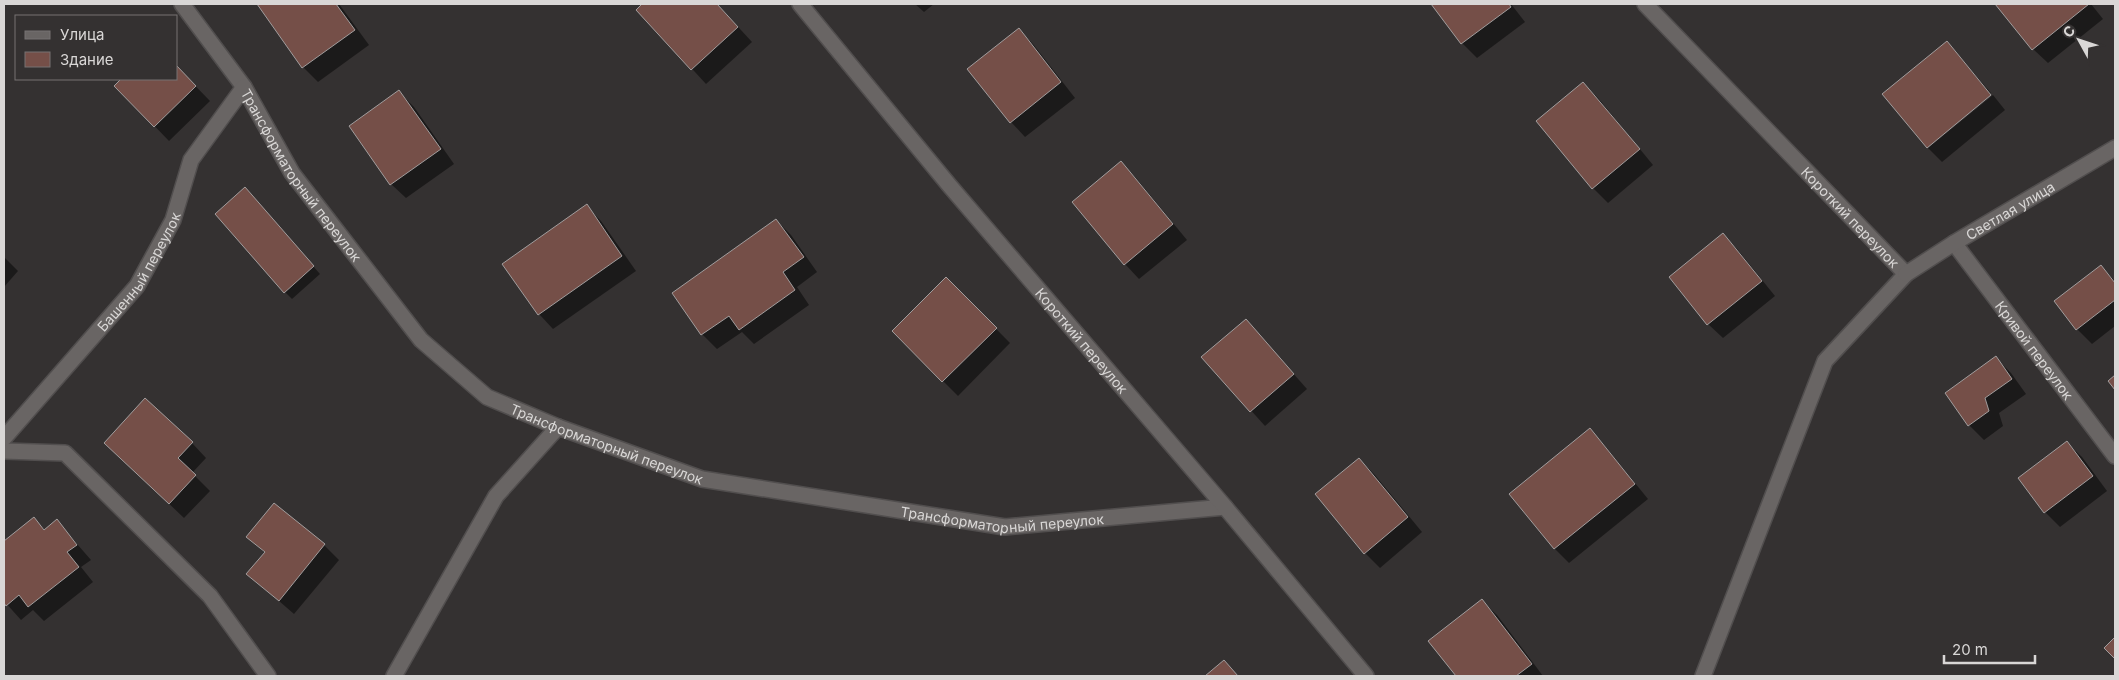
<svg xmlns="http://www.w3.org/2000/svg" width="2119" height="680" font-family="Inter,sans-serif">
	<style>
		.shadow { fill: #0007 }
		.building { fill: #754f48; stroke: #a19d9d }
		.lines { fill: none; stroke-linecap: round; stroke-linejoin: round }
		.lane-casing { stroke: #514e4e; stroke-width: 18 }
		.street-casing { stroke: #514e4e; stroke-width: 18 }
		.secondary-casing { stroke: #514e4e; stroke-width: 18 }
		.lane { stroke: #696564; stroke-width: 15 }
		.street { stroke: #696564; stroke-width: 15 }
		.secondary { stroke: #696564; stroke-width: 15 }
		.labels { text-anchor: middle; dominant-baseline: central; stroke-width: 4.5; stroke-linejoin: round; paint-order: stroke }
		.street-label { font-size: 14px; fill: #d9d7d6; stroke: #343131 }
	</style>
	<rect width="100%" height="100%" fill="#343131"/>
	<!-- shadow -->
	<g class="shadow">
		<path d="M258 4H339L369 45 318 82 303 67Z"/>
		<path d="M644 4H717L752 42 706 84 638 10Z"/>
		<path d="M915 4H934L924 12Z"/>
		<path d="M1432 4H1511L1525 22 1477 58 1462 43Z"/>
		<path d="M1997 4H2091L2103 19 2048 63 2033 49Z"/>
		<path d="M1019 30 1033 44 1075 98 1025 137 1011 122Z"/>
		<path d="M1947 43 1991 93 1927 146Z"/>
		<path d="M176 66 210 101 169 141 116 86 123 79H176Z"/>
		<path d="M1583 84 1598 98 1653 165 1608 203 1593 188 1538 121Z"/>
		<path d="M399 92 414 107 454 164 406 198 391 184Z"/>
		<path d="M1993 95 2005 110 1942 162 1928 148Z"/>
		<path d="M1121 163 1135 177 1187 240 1139 279 1125 264Z"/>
		<path d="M252 196 320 274 292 299 285 292Z"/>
		<path d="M586 206 601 221 636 271 553 329 539 314 504 265Z"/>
		<path d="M776 220 791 235 817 272 797 287 809 305 754 344 742 332 717 349 702 334 674 293Z"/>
		<path d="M1723 235 1737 249 1775 296 1723 338 1708 324Z"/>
		<path d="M4 257 18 271 4 287Z"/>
		<path d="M2101 267 2115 281V326L2092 344 2077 329Z"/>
		<path d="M946 278 1010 343 958 396 893 331Z"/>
		<path d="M1246 320 1307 389 1265 426 1203 357Z"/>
		<path d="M1996 358 2011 373 2026 394 1999 413 2003 426 1984 440 1969 425 1947 393Z"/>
		<path d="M1590 430 1604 445 1648 499 1569 563 1555 549 1510 494Z"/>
		<path d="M192 443 206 458 192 473 210 491 184 518 120 457Z"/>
		<path d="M2067 443 2082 457 2107 491 2060 527 2045 512 2020 478Z"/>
		<path d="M1359 459 1374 474 1422 532 1380 568 1365 553Z"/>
		<path d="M34 519 45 530 57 521 91 560 81 567 93 582 44 621 33 610 21 620 4 601V542Z"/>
		<path d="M248 537 324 545 339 560 294 614 248 574 265 553Z"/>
		<path d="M1482 601 1497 615 1543 676H1457L1430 641Z"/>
	</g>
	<!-- building -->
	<g class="building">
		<path d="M257 4H336L355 30 302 68Z"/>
		<path d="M642 4H717L738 27 691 70 636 10Z"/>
		<path d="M1431 4H1509L1511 7 1461 44Z"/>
		<path d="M1995 4H2089L2032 50Z"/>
		<path d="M1019 28 1061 82 1010 123 967 69Z"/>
		<path d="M1947 41 1991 95 1927 148 1882 94Z"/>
		<path d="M176 65 196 86 154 127 114 86 121 79H176Z"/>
		<path d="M1583 82 1640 149 1592 189 1536 121Z"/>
		<path d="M399 90 441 149 390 185 349 126Z"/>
		<path d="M1121 161 1173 224 1124 265 1072 202Z"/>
		<path d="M245 187 314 266 284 293 215 214Z"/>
		<path d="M587 204 622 256 538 315 502 264Z"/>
		<path d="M776 219 804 257 783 272 795 290 739 330 729 316 701 335 672 293Z"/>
		<path d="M1723 233 1762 281 1707 325 1669 277Z"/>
		<path d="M2101 265 2115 283V300L2076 330 2054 301Z"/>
		<path d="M946 277 997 328 942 382 892 331Z"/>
		<path d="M1246 319 1294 374 1250 412 1201 357Z"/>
		<path d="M1996 356 2012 379 1985 398 1989 411 1968 426 1945 393Z"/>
		<path d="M2115 375V390L2108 381Z"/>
		<path d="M145 398 193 442 178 458 196 475 169 504 104 443Z"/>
		<path d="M1590 428 1635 484 1554 549 1509 494Z"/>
		<path d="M2067 441 2093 476 2044 513 2018 478Z"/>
		<path d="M1359 458 1408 517 1364 554 1315 494Z"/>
		<path d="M274 503 325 544 279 601 246 574 265 552 246 537Z"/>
		<path d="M34 517 44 530 57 519 77 545 67 552 79 567 28 607 19 595 6 606 4 603V541Z"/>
		<path d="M1482 599 1532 664 1516 676H1456L1428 641Z"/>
		<path d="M2115 637V659L2104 648Z"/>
		<path d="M1224 660 1238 676H1205Z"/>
	</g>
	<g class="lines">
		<defs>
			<g id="lane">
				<path d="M4 451 65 453 210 596 268 676"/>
				<path d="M394 676 496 496 558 427"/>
			</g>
			<g id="street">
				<path id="s1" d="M182 4 244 87 292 173 421 340 487 397 558 427 702 479 1005 527 1225 507"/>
				<path id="s2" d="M1645 4 1906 274 1825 361 1703 676"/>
				<path id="s3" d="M1954 243 2115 456"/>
				<path id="s4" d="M1906 274 1954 243 2115 148"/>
				<path id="s5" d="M4 438 137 286 173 220 191 160 244 87"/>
			</g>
			<g id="secondary">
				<path id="s6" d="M800 4 949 185 1225 507 1366 676"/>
			</g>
		</defs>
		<!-- lane casing -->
		<use href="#lane" class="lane-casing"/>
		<!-- street casing -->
		<use href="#street" class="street-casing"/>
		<!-- secondary casing -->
		<use href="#secondary" class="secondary-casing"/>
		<!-- lane -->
		<use href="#lane" class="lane"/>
		<!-- street -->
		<use href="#street" class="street"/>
		<!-- secondary -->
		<use href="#secondary" class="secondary"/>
	</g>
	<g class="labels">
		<!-- street labels -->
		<g class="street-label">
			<text stroke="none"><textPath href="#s1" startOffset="209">Трансформаторный переулок</textPath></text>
			<text stroke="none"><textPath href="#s4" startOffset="122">Светлая улица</textPath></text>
			<text stroke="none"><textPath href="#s2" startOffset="296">Короткий переулок</textPath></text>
			<text stroke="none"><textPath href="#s5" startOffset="215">Башенный переулок</textPath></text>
			<text stroke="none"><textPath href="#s6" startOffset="439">Короткий переулок</textPath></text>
			<text stroke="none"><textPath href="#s3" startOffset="134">Кривой переулок</textPath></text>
			<text stroke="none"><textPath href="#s1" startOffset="629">Трансформаторный переулок</textPath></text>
			<text stroke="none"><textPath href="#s1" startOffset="1034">Трансформаторный переулок</textPath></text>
		</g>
	</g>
	<!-- border -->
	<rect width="2119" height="680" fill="none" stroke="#d9d7d6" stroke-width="10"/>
	<!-- legend -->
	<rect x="15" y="15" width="162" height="65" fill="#343131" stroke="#767373"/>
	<rect x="25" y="31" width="25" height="8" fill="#696564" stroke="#767373"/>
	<text x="60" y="40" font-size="15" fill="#d9d7d6">Улица</text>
	<rect x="25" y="52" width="25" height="15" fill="#754f48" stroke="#767373"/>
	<text x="60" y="65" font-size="15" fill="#d9d7d6">Здание</text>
	<!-- north arrow -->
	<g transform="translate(2079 40) rotate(310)" stroke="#343131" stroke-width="4" paint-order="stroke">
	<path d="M0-4L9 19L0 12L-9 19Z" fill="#d9d7d6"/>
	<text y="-8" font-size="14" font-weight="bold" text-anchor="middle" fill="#d9d7d6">С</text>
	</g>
	<!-- scale -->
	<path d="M1944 655v8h91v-8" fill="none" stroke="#d9d7d6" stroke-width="2.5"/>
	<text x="1952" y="655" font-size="15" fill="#d9d7d6" stroke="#343131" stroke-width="4" paint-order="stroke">20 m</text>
</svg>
